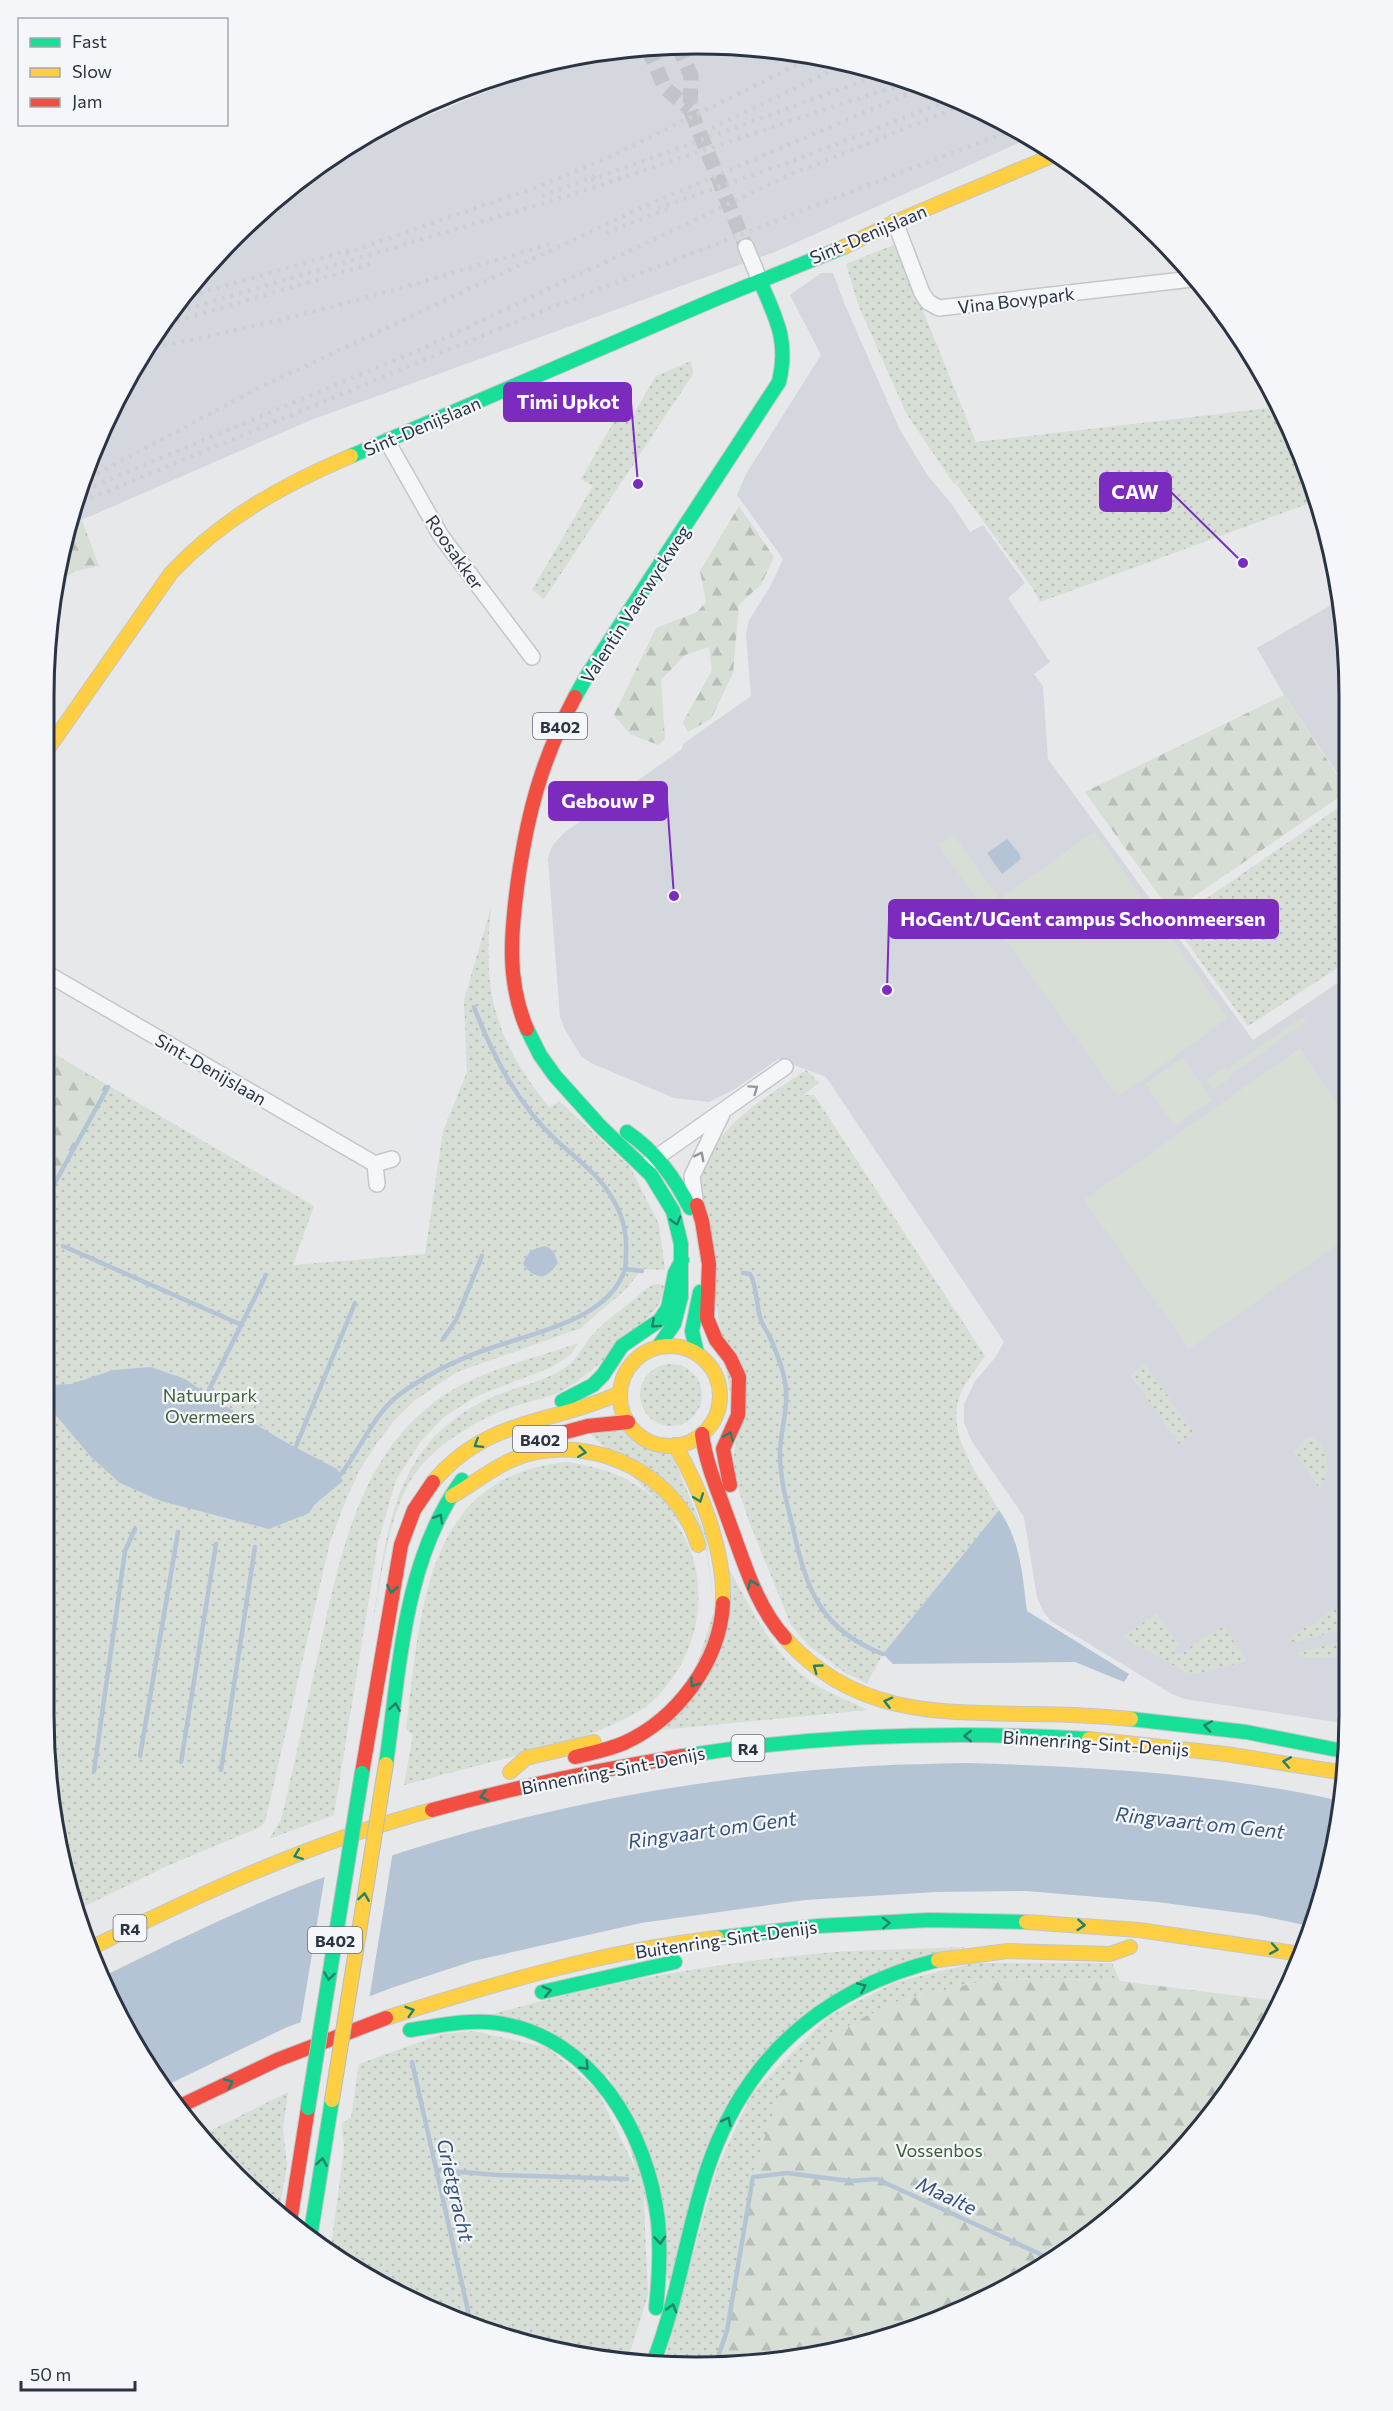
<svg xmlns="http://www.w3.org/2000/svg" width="1393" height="2411" font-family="Commissioner,sans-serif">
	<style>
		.built { fill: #d4d7dd }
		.green { fill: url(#green-dots) }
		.forest { fill: url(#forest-firs) }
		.pitch { fill: #d6ded6 }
		.water { fill: #b4c4d5 }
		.pier { fill: #e6e8ea }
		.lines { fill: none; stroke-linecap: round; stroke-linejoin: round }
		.stream { stroke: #b4c4d5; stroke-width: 4.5 }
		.street-tunnel { stroke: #c1c4c9; stroke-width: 15; stroke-dasharray: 15 8; stroke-linecap: butt }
		.street-casing { stroke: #c4c6c8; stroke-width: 18 }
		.fast-casing { stroke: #c4c6c8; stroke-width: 16 }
		.slow-casing { stroke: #c4c6c8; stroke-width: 16 }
		.jam-casing { stroke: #c4c6c8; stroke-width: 16 }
		.street { stroke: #f5f6f7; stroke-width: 15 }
		.fast { stroke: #16e098; stroke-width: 14 }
		.slow { stroke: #ffcf43; stroke-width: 14 }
		.jam { stroke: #f24e42; stroke-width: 14 }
		.rail { stroke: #cecfd2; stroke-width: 4.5; stroke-dasharray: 3 6; stroke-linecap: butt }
		.fast-bridge-casing { stroke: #b8bbbf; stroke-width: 16; stroke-linecap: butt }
		.slow-bridge-casing { stroke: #b8bbbf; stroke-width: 16; stroke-linecap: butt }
		.fast-bridge { stroke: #16e098; stroke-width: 14 }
		.slow-bridge { stroke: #ffcf43; stroke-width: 14 }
		.oneway { stroke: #90959e }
		.oneway2 { stroke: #22816a }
		.labels { text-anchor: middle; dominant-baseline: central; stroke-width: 4.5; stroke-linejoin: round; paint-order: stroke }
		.shield { fill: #f4f6f9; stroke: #676e7b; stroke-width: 1.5 }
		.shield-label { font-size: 16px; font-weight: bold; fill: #2b3445 }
		.street-label { font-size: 18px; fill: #2b3445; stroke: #f4f6f9 }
		.park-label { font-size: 18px; fill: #3f6138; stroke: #f4f6f9 }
		.water-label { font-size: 20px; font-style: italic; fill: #34527a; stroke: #f4f6f9 }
		.rim { fill: none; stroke: #2b3445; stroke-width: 3 }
		.leader { fill: none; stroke: #7b2cbf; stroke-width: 2 }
		.callout-dot { fill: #7b2cbf; stroke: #f4f6f9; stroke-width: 2 }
		.callout { fill: #7b2cbf; stroke: #7b2cbf; stroke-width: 2 }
		.callout-label { font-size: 20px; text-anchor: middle; font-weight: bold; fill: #fff }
	</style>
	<defs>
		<pattern id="green-dots" width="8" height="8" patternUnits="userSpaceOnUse" patternTransform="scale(1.5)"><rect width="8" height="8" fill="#d6ded6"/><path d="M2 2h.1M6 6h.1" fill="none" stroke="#b8bfb9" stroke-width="1.8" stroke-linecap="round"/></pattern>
		<pattern id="forest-firs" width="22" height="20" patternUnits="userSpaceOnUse" patternTransform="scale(1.5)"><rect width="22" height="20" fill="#d6ded6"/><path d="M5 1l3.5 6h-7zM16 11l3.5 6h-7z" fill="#b8bfb9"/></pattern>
	</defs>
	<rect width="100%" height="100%" fill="#e6e8ea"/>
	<!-- built -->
	<g class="built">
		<path d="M696 44 824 56 946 93 1030 138 775 252 311 420 70 525 78 487 153 334 235 235 333 154 382 128 384 134 572 56 599 53 601 57 613 52Z"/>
		<path d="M821 273H833L845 305 900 430 928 476 951 503 970 532 983 525 1025 583 1008 598 1050 662 1034 674 1043 686 1048 759 1253 1040 1348 976V1711L1342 1723 1185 1699 1172 1694 1051 1621 1043 1611 1037 1597 1024 1517 971 1440 964 1422V1404L975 1381 995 1358 1004 1342 826 1077 778 1059 735 1089 709 1102 674 1098 593 1064 582 1057 565 1030 560 1017 548 859 552 846 564 833 682 749 683 744 751 696 746 634 749 620 770 587 783 559 737 495 746 474 821 355 790 295Z"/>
		<path d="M1338 601 1348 653V789L1284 695 1257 648Z"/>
	</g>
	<!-- green -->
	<g class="green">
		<path d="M896 244 976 442 1279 407 1315 487 1318 500 1040 602 1032 587 956 484 962 479 954 484 906 413 858 304 846 264Z"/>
		<path d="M691 361 693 374 544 599 532 590 593 486 581 479 621 409 633 415 656 376Z"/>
		<path d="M1347 802 1348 961 1248 1026 1172 922Z"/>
		<path d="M491 907C482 993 495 1041 550 1108L559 1101 630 1167 659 1224 665 1270 642 1269 626 1289 581 1328 457 1372 414 1401 394 1421 376 1444 359 1471 343 1507 330 1542 265 1822 260 1827 167 1866 75 1911 49 1800 46 1049 314 1206 293 1265 425 1254 443 1131 467 1072 464 1000Z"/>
		<path d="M1348 992V1039C1336 1021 1337 1010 1348 992Z"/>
		<path d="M806 1070 819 1083 803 1095H814L985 1356C977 1368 965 1382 960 1395 945 1436 980 1477 999 1510L883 1654 867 1683 847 1674 809 1646 791 1625 748 1519 732 1468 737 1434 721 1338 699 1176C718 1123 763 1100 806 1070Z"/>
		<path d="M656 1284 664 1285C662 1292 662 1301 657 1307 640 1328 582 1383 558 1393 543 1399 526 1402 510 1408 477 1419 435 1445 414 1475 387 1515 381 1581 372 1628 386 1539 390 1448 482 1402 508 1388 542 1384 566 1367 577 1359 581 1350 589 1339 602 1322 630 1304 647 1288Z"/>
		<path d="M579 1343 570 1355 552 1367 477 1396 445 1416 421 1441 396 1480 378 1542 334 1815 269 1839 281 1820C295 1762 307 1704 320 1646 340 1556 359 1455 440 1398 480 1370 533 1359 579 1343Z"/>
		<circle cx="671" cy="1395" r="31"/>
		<path d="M1145 1364 1194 1433 1179 1444 1130 1375Z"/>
		<path d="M624 1429C637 1444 652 1451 671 1452L706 1536 713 1601 707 1552 589 1432Z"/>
		<path d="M1307 1437C1331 1438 1332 1475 1320 1489L1294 1452Z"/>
		<path d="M568 1462C598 1467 627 1475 651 1496 719 1552 711 1652 646 1707 640 1711 632 1714 626 1718 592 1736 556 1745 519 1755 481 1765 442 1775 404 1785L413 1735 406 1729C421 1615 422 1475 568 1462Z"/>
		<path d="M728 1567C751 1608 771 1653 810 1681 827 1693 849 1701 868 1710L660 1730 682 1712Z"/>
		<path d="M1348 1598V1628L1293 1643 1289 1639 1308 1625 1310 1627Z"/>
		<path d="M1157 1613 1179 1645 1174 1649 1178 1655 1223 1625 1247 1661 1191 1675 1122 1637Z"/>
		<path d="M1348 1639 1347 1657 1304 1658 1296 1653Z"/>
		<path d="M966 1947 910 1961 753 2065 670 2285 609 2077 485 2016C599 1984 715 1962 834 1952 878 1949 922 1949 966 1947Z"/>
		<path d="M974 1963H1112L1120 1981 1036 1978 974 1983 896 2002 727 2331 715 2365 663 2364 716 2171 752 2093 829 2016 896 1982Z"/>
		<path d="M474 2031 548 2048 597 2090 643 2184 648 2295 627 2362H612L527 2345 408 2300 330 2255 344 2149 342 2124 351 2117 359 2064 442 2034Z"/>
		<path d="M288 2092 283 2129 287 2165 279 2212 235 2176 200 2136Z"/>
	</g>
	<!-- forest -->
	<g class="forest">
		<path d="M739 506 774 557 761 585 739 604 733 673 711 719 688 732 683 722 712 670 709 647 685 655 661 680 665 739 658 745 630 734 614 715 656 628 697 612 706 602 700 571Z"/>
		<path d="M82 520 99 566 76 571 59 581 70 525Z"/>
		<path d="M1284 695 1348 791 1171 912 1085 792Z"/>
		<path d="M46 1049 108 1087 47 1197Z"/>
		<path d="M1036 1978 1120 1981 1277 2001 1240 2077 1187 2145 1094 2232 1023 2280 907 2333 739 2366 715 2365 727 2331 755 2166 779 2095 815 2051 854 2022 896 2002 974 1983Z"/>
	</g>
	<!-- pitch -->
	<g class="pitch">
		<path d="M1095 831 1228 1018 1118 1097 938 845 953 834 1000 899Z"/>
		<path d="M1302 1017 1306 1022 1231 1074 1232 1077 1213 1090 1206 1080 1226 1066 1228 1069Z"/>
		<path d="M1300 1048 1348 1118V1237L1189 1349 1084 1200Z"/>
		<path d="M1182 1057 1212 1100 1175 1126 1145 1084Z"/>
	</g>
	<!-- water -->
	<g class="water">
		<path d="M1007 839 1019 853 1021 859 1002 874 987 853Z"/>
		<path d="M546 1246 554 1252 558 1263C546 1280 536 1281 523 1264 528 1252 532 1248 546 1246Z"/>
		<path d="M151 1367 185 1379 222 1404 287 1443 337 1469 343 1481 315 1504 309 1513 269 1529 161 1501 120 1483 91 1457 48 1406V1385L71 1384 113 1370Z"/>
		<path d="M999 1510C1021 1542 1022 1573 1027 1611L1129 1674 1124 1682 1075 1662 893 1664 883 1654Z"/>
		<path d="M966 1763C1091 1767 1217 1773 1340 1801L1315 1925 1314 1927 1257 1915 1157 1902 1026 1891 936 1892 805 1900 641 1923 473 1961 394 1987 285 2028 163 2087 111 2004 100 1978C165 1946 230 1914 298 1887 323 1877 349 1869 375 1861 530 1808 708 1775 871 1766 903 1764 935 1764 966 1763Z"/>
	</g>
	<!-- pier -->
	<path class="pier" d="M393 1851 369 2000 300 2026 325 1875Z"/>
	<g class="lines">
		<!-- stream -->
		<g class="stream">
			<path d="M66 547 73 543"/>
			<path d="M47 1197 108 1087"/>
			<path d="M63 1246 242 1325"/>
			<path d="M625 1269 642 1271"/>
			<path d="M743 1273 750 1274C757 1285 756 1304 760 1317 762 1326 769 1333 772 1342 778 1356 785 1374 786 1390 788 1411 780 1432 780 1453 780 1478 786 1500 792 1524 806 1587 818 1629 883 1654"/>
			<path d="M443 1339 456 1320 482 1256"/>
			<path d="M207 1394 266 1275"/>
			<path d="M296 1446 355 1303"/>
			<path d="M341 1474C364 1445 373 1411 407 1389 435 1370 465 1356 497 1346 538 1332 610 1318 625 1269 626 1264 626 1257 626 1251 627 1236 623 1217 615 1203 601 1176 579 1161 557 1141 517 1104 493 1056 474 1007"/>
			<path d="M140 1756 178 1532"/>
			<path d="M181 1762 216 1544"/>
			<path d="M221 1770 255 1547"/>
			<path d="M94 1771 125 1551 135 1529"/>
			<path d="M412 2062 471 2324"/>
			<path d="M437 2170 498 2175 627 2179"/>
			<path d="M715 2365 727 2331 753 2177 787 2173 850 2181 877 2179 1053 2260"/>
		</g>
		<!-- street-tunnel -->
		<g class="street-tunnel">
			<path d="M678 45 691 76 690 109 746 247"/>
			<path d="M648 48 665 88 690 109"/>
		</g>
		<defs>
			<g id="street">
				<path d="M895 222 922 293 928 302 939 308 1192 279"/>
				<path d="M746 247 760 281"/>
				<path d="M387 441 441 536 532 657"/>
				<path d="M46 973 375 1164 377 1184"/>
				<path d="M650 1162 785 1067"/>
				<path d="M375 1164 392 1159"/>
				<path d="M696 1208 692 1176 722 1114"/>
			</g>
			<g id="fast">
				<path d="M351 456 718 298 844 247"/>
				<path d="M575 697 588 674 779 382C789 341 776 318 760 281"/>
				<path d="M527 1029 540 1055 555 1076 600 1126 651 1175 673 1211 681 1244V1297L674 1324 658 1347"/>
				<path d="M627 1132C656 1152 674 1177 690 1208"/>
				<path d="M697 1353 692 1331 700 1292"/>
				<path d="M562 1401 593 1385 603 1375 622 1346 660 1320 668 1308 675 1273 682 1260"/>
				<path d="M1131 1719 1246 1732 1348 1752"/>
				<path d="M683 1756C816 1735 955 1731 1089 1739"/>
				<path d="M386 1764C400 1668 403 1561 462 1480"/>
				<path d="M717 1938 818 1926 929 1920 1026 1922"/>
				<path d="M542 1992 675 1962"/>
				<path d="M410 2030C438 2026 468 2019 497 2023 592 2036 648 2132 658 2221 661 2250 659 2279 656 2308"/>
				<path d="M310 2238 332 2100"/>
				<path d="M653 2363C678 2300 686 2234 707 2170 745 2056 823 1989 938 1960"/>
			</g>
			<g id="slow">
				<path d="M844 247 895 222 1059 153"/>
				<path d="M45 753 171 573C223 518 283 485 351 456"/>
				<circle cx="670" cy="1396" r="50"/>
				<path d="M675 1445C701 1490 725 1550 723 1603"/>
				<path d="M433 1482C487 1417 551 1425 620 1393"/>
				<path d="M452 1496C477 1482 500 1461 529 1454 597 1436 678 1475 698 1545"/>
				<path d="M785 1638C852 1714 936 1713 1030 1714 1064 1714 1098 1716 1131 1719"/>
				<path d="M1089 1739 1226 1754 1345 1773"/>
				<path d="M510 1772 526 1758 594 1742"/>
				<path d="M1026 1922 1139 1930 1301 1954"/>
				<path d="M89 1949C199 1894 312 1842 432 1810"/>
				<path d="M938 1960 1008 1951 1110 1954 1130 1947"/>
				<path d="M386 2018C494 1984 604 1951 717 1938"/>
			</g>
			<g id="jam">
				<path d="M527 1029C506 980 511 932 518 880 528 811 542 759 575 697"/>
				<path d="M697 1205 702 1221 709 1264 707 1318 716 1340 730 1358 739 1377 738 1415 723 1449 730 1485"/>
				<path d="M702 1434C706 1465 719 1493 729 1522 744 1562 756 1606 785 1638"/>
				<path d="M533 1441 588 1426 628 1422"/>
				<path d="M575 1757C591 1753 608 1750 624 1743 677 1719 720 1662 723 1603"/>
				<path d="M362 1773 401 1545 414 1510 433 1482"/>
				<path d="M432 1810C515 1787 598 1770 683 1756"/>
				<path d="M176 2108 277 2060 386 2018"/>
				<path d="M290 2222 308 2108"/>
			</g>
		</defs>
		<!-- street casing -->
		<use href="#street" class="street-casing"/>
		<!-- fast casing -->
		<use href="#fast" class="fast-casing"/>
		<!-- slow casing -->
		<use href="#slow" class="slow-casing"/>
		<!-- jam casing -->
		<use href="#jam" class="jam-casing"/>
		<!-- street -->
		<use href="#street" class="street"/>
		<!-- fast -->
		<use href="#fast" class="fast"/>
		<!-- slow -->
		<use href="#slow" class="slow"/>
		<!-- jam -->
		<use href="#jam" class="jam"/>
		<!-- rail -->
		<g class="rail">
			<path d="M712 128 847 63"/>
			<path d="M785 164 955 98"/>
			<path d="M591 180 882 74"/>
			<path d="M542 196 598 175"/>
			<path d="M658 208 793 161"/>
			<path d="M606 233 667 209"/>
			<path d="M346 253 537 187 610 157 817 55"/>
			<path d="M182 298 354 249"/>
			<path d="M170 314 571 195 835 106 911 82"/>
			<path d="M160 326 374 263"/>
			<path d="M146 349C283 323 416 285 549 244"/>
			<path d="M81 482 259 388 645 206 924 87"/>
			<path d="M77 493 417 351 792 174 966 104"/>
			<path d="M74 505 540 312 1014 129"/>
		</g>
		<defs>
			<path id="fast-bridge" d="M308 2108 362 1773"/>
			<path id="slow-bridge" d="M332 2100 386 1764"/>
		</defs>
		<!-- fast-bridge casing -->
		<use href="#fast-bridge" class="fast-bridge-casing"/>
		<!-- slow-bridge casing -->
		<use href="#slow-bridge" class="slow-bridge-casing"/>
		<!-- fast-bridge -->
		<use href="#fast-bridge" class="fast-bridge"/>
		<!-- slow-bridge -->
		<use href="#slow-bridge" class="slow-bridge"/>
	</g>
	<!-- one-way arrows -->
	<defs><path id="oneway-chevron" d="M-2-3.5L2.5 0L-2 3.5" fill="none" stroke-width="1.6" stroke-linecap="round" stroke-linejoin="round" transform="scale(1.5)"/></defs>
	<g class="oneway">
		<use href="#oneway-chevron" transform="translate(754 1089) rotate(-35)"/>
		<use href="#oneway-chevron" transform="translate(700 1156) rotate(-63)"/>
	</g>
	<g class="oneway2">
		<use href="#oneway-chevron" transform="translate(676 1221) rotate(74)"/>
		<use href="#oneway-chevron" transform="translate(655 1324) rotate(138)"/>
		<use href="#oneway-chevron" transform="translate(729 1436) rotate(-67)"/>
		<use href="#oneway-chevron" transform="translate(478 1444) rotate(148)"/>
		<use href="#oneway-chevron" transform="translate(582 1452) rotate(8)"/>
		<use href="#oneway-chevron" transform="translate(699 1498) rotate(70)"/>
		<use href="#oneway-chevron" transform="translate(439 1518) rotate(-59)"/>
		<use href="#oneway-chevron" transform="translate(752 1584) rotate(-111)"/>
		<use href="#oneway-chevron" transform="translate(392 1589) rotate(100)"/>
		<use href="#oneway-chevron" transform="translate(817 1668) rotate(-144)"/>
		<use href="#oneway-chevron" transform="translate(694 1683) rotate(124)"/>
		<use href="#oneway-chevron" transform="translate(888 1702) rotate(-166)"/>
		<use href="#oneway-chevron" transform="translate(395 1707) rotate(-81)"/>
		<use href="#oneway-chevron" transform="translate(1208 1726) rotate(-171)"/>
		<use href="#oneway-chevron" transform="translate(968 1736) rotate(-180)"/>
		<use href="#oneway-chevron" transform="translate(1287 1762) rotate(-170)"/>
		<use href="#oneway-chevron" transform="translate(484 1796) rotate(166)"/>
		<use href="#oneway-chevron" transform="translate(298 1855) rotate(159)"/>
		<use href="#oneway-chevron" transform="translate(364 1897) rotate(-81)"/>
		<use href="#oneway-chevron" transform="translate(886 1923) rotate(-2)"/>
		<use href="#oneway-chevron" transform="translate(1081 1925) rotate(4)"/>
		<use href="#oneway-chevron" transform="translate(1274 1949) rotate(10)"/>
		<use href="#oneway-chevron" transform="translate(329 1976) rotate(99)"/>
		<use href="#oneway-chevron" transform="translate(862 1987) rotate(-23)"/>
		<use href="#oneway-chevron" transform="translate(547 1991) rotate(-13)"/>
		<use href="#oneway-chevron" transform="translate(410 2011) rotate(-17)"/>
		<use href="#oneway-chevron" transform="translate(585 2066) rotate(46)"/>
		<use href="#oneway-chevron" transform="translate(229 2083) rotate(-25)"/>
		<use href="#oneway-chevron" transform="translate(727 2121) rotate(-63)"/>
		<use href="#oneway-chevron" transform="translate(322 2162) rotate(-81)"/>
		<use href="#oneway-chevron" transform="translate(660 2240) rotate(86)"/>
		<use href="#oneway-chevron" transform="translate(672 2308) rotate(-74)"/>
	</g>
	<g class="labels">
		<!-- shield labels -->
		<g class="shield">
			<rect x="533" y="713" width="54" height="26" rx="4.5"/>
			<rect x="513" y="1426" width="54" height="26" rx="4.5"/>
			<rect x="731.5" y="1735" width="33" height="26" rx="4.5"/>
			<rect x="113.5" y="1915" width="33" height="26" rx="4.5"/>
			<rect x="308" y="1927" width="54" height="26" rx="4.5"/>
		</g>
		<g class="shield-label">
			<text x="560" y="726">B402</text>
			<text x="540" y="1439">B402</text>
			<text x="748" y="1748">R4</text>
			<text x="130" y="1928">R4</text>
			<text x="335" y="1940">B402</text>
		</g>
		<!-- street labels -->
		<g class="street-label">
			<text transform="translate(868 234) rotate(-23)">Sint-Denijslaan</text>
			<text transform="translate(1016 300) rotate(-7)">Vina Bovypark</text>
			<text transform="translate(422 426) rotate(-23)">Sint-Denijslaan</text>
			<text transform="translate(455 552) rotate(55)">Roosakker</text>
			<text transform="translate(635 604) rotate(-57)">Valentin Vaerwyckweg</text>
			<text transform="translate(211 1069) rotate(30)">Sint-Denijslaan</text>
			<text transform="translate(1096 1743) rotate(4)">Binnenring-Sint-Denijs</text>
			<text transform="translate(613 1770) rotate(-11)">Binnenring-Sint-Denijs</text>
			<text transform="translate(726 1939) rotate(-8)">Buitenring-Sint-Denijs</text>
		</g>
		<!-- park labels -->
		<g class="park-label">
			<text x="210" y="1395">Natuurpark<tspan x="210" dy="21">Overmeers</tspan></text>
			<text x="939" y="2150">Vossenbos</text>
		</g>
		<!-- water labels -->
		<g class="water-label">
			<text transform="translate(1200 1822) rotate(6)">Ringvaart om Gent</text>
			<text transform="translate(712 1829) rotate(-8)">Ringvaart om Gent</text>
			<text transform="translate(456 2190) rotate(77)">Grietgracht</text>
			<text transform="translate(947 2195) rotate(25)">Maalte</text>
		</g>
	</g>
	<!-- crop -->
	<path d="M0 0H1393V2411H0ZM696 54H697A642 642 0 0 1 1339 696V1715A642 642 0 0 1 697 2357H696A642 642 0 0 1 54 1715V696A642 642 0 0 1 696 54Z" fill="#f4f6f9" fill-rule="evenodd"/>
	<path class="rim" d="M696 54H697A642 642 0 0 1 1339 696V1715A642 642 0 0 1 697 2357H696A642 642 0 0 1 54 1715V696A642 642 0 0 1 696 54Z"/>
	<!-- callouts -->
	<path class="leader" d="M638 484L631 402M1243 563L1171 492M674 896L667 801M887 990L889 919"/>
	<g class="callout-dot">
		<circle cx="638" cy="484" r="6"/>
		<circle cx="1243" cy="563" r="6"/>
		<circle cx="674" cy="896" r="6"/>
		<circle cx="887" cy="990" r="6"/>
	</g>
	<g class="callout">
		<rect x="504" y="383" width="127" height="38" rx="6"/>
		<rect x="1100" y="473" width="71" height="38" rx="6"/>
		<rect x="549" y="782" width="118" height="38" rx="6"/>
		<rect x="889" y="900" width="389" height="38" rx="6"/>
	</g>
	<g class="callout-label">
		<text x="568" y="409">Timi Upkot</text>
		<text x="1135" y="499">CAW</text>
		<text x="608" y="808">Gebouw P</text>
		<text x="1083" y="926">HoGent/UGent campus Schoonmeersen</text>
	</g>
	<!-- legend -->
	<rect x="18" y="18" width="210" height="108" fill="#f4f6f9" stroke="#a4a8b1" stroke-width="1.5"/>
	<rect x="30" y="38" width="30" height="9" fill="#16e098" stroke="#a4a8b1" stroke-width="1.5"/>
	<text x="72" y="48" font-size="18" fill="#2b3445">Fast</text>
	<rect x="30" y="68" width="30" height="9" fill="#ffcf43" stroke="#a4a8b1" stroke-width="1.5"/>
	<text x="72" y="78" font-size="18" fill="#2b3445">Slow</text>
	<rect x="30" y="98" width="30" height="9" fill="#f24e42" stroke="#a4a8b1" stroke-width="1.5"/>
	<text x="72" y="108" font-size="18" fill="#2b3445">Jam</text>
	<!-- scale -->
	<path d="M21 2381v9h114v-9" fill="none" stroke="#2b3445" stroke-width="3"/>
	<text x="30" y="2381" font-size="18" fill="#2b3445" stroke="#f4f6f9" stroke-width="4.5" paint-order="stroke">50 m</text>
</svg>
